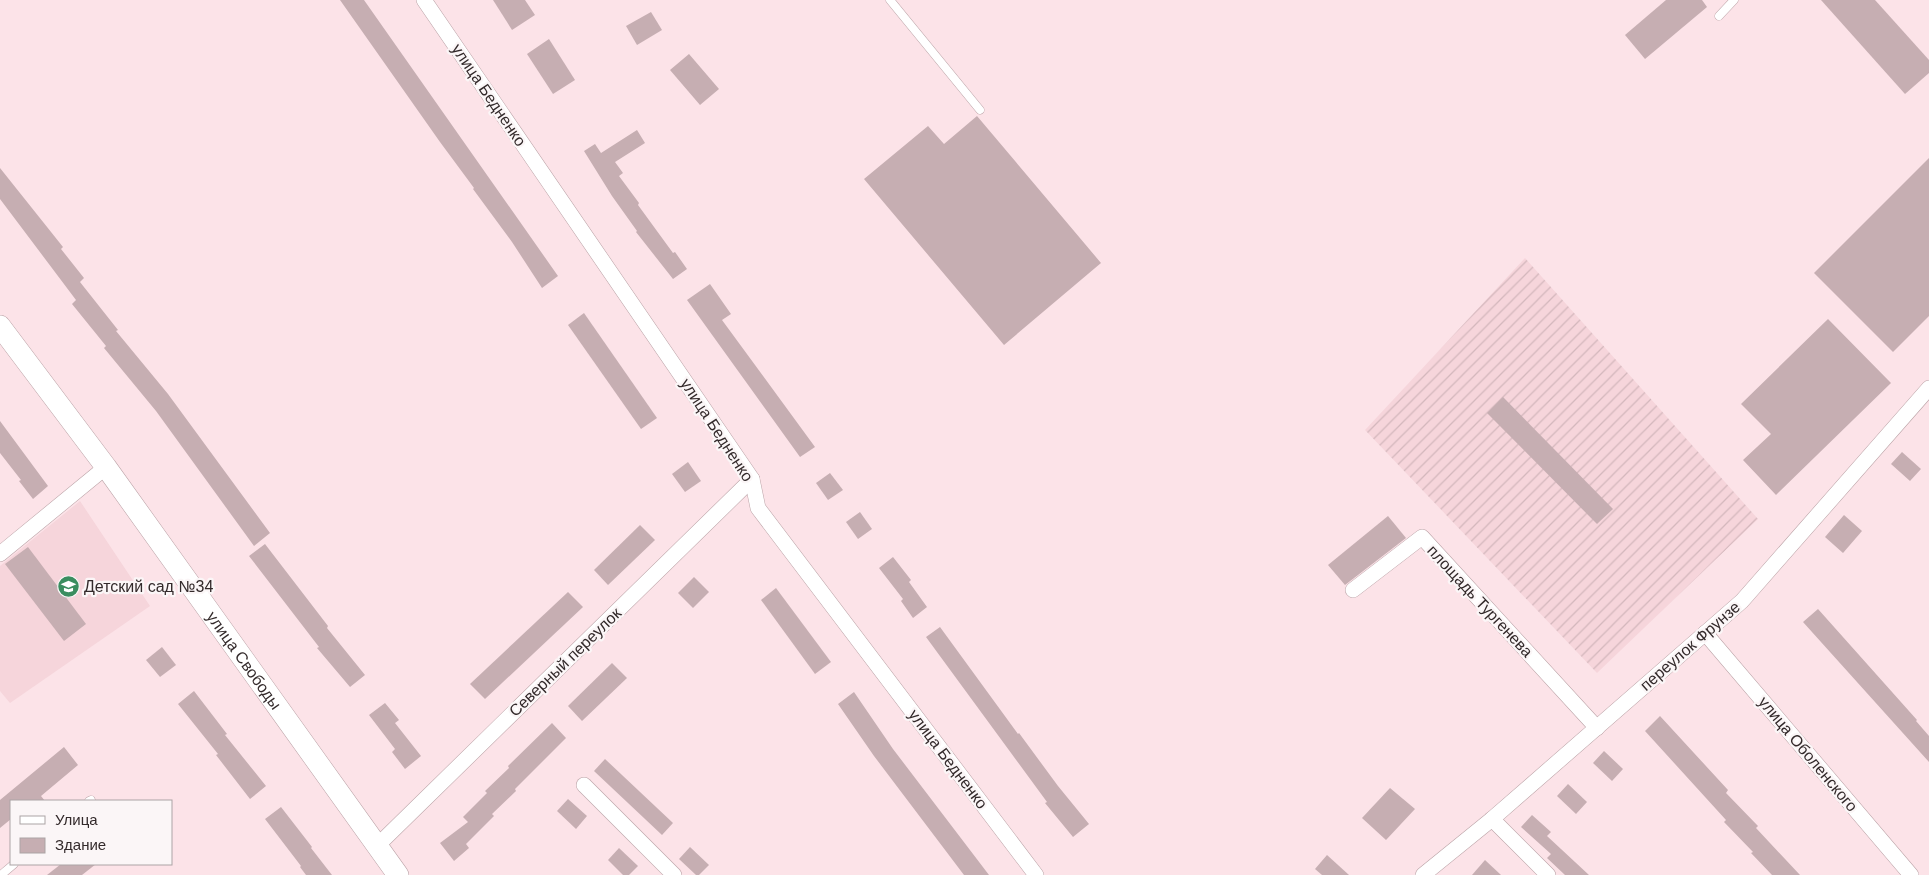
<svg xmlns="http://www.w3.org/2000/svg" width="1929" height="875" font-family="Arial,sans-serif">
	<style>
		.built { fill: #f6d5db }
		.industrial { fill: url(#industrial-furrows) }
		.building { fill: #c6aeb2 }
		.lines { fill: none; stroke-linecap: round; stroke-linejoin: round }
		.lane-casing { stroke: #baa2a6; stroke-width: 9 }
		.street-casing { stroke: #baa2a6; stroke-width: 16 }
		.secondary-casing { stroke: #baa2a6; stroke-width: 22 }
		.lane { stroke: #fff; stroke-width: 8 }
		.street { stroke: #fff; stroke-width: 15 }
		.secondary { stroke: #fff; stroke-width: 21 }
		.labels { text-anchor: middle; dominant-baseline: central; stroke-width: 4.5; stroke-linejoin: round; paint-order: stroke }
		.street-label { font-size: 16px; fill: #332a2b; stroke: #fbf6f7 }
		.poi-label { font-size: 16px; fill: #332a2b; stroke: #fbf6f7; text-anchor: start }
	</style>
	<defs>
		<pattern id="industrial-furrows" width="10" height="10" patternUnits="userSpaceOnUse" patternTransform="scale(1.25)"><rect width="10" height="10" fill="#f6d5db"/><path d="M-1 1l2-2M0 10L10 0M9 11l2-2" fill="none" stroke="#d3b7bc"/></pattern>
	</defs>
	<rect width="100%" height="100%" fill="#fce3e8"/>
	<!-- built -->
	<path class="built" d="M80 501 150 606 10 703 0 691V566Z"/>
	<!-- industrial -->
	<path class="industrial" d="M1525 258 1758 519 1597 673 1365 430Z"/>
	<!-- building -->
	<g class="building">
		<path d="M340 0H364L558 276 542 288 512 242 473 189 474 188 440 142Z"/>
		<path d="M493 0H525L535 15 512 30Z"/>
		<path d="M1666 0H1702L1707 7 1645 59 1625 35Z"/>
		<path d="M1821 0H1875L1929 60V73L1905 94Z"/>
		<path d="M651 12 662 30 637 45 626 26Z"/>
		<path d="M549 39 575 80 553 94 527 54Z"/>
		<path d="M689 54 719 89 700 105 670 70Z"/>
		<path d="M977 116 1101 263 1004 345 864 179 928 126 944 144Z"/>
		<path d="M637 130 645 143 615 162 623 173 619 176 639 203 638 205 673 253 675 252 687 269 673 279 636 232 637 231 612 196 584 151 595 144 601 153Z"/>
		<path d="M1929 158V316L1893 352 1814 273Z"/>
		<path d="M0 168 63 247 61 249 84 278 80 282 118 330 116 331 168 394 270 533 254 546 156 411 104 348 106 346 72 304 76 300 0 199Z"/>
		<path d="M710 284 731 314 722 320 815 447 800 457 687 300Z"/>
		<path d="M584 313 657 418 641 429 568 325Z"/>
		<path d="M1828 319 1891 383 1776 495 1743 460 1771 434 1741 404Z"/>
		<path d="M1503 397 1613 509 1597 524 1487 413Z"/>
		<path d="M0 421 48 486 33 499 19 481 21 480 0 453Z"/>
		<path d="M1902 452 1921 469 1910 481 1891 464Z"/>
		<path d="M688 462 701 481 685 492 672 474Z"/>
		<path d="M830 473 843 490 828 500 816 483Z"/>
		<path d="M860 512 872 529 858 539 846 522Z"/>
		<path d="M1844 515 1862 531 1843 553 1825 537Z"/>
		<path d="M1388 516 1406 538 1345 585 1328 565Z"/>
		<path d="M640 525 655 540 608 585 594 570Z"/>
		<path d="M265 544 328 626 327 628 365 675 350 687 317 648 319 647 249 556Z"/>
		<path d="M28 547 86 624 64 641 5 564Z"/>
		<path d="M893 557 911 580 909 582 927 607 913 618 901 601 903 599 879 568Z"/>
		<path d="M694 577 709 592 693 608 678 593Z"/>
		<path d="M776 588 831 662 815 674 761 600Z"/>
		<path d="M568 592 583 607 485 699 470 684Z"/>
		<path d="M1818 609 1917 720 1916 721 1929 736V762L1803 622Z"/>
		<path d="M940 627 1018 734 1019 733 1058 786 1089 824 1073 837 1045 803 1047 802 926 637Z"/>
		<path d="M162 647 176 665 160 677 146 660Z"/>
		<path d="M612 663 627 678 582 721 568 706Z"/>
		<path d="M194 691 227 734 225 735 266 786 250 799 216 755 218 754 178 704Z"/>
		<path d="M854 692 893 749 989 875H964L874 756 838 704Z"/>
		<path d="M385 703 399 720 395 723 421 756 405 769 392 752 395 749 369 715Z"/>
		<path d="M1660 716 1728 790 1726 793 1758 826 1756 828 1800 875H1772L1751 853 1753 852 1724 822 1726 820 1645 731Z"/>
		<path d="M552 723 566 738 515 789 516 791 492 814 494 816 466 844 469 848 454 861 440 843 468 822 463 817 487 793 485 791 509 768 508 766Z"/>
		<path d="M64 747 78 765 41 796 45 801H11V819L0 828V800Z"/>
		<path d="M1604 751 1623 769 1612 781 1593 763Z"/>
		<path d="M605 759 673 823 662 835 594 771Z"/>
		<path d="M1568 784 1587 802 1576 814 1557 796Z"/>
		<path d="M1390 788 1415 809 1386 840 1362 818Z"/>
		<path d="M568 799 587 816 576 829 557 811Z"/>
		<path d="M281 807 312 847 311 848 332 875H306L300 867 301 866 265 819Z"/>
		<path d="M1532 815 1551 832 1547 836 1589 875H1565L1547 858 1551 854 1521 827Z"/>
		<path d="M690 847 709 865 699 875H696L679 859Z"/>
		<path d="M619 848 638 866 629 875H623L608 860Z"/>
		<path d="M1327 855 1349 875H1322L1315 869Z"/>
		<path d="M1485 860 1501 875H1472Z"/>
		<path d="M61 864H96L82 875H47Z"/>
	</g>
	<g class="lines">
		<defs>
			<g id="lane">
				<path d="M890 0 980 110"/>
				<path d="M1719 16 1734 0"/>
				<path d="M89 801 91 800"/>
				<path d="M1 875 14 864"/>
			</g>
			<g id="street">
				<path d="M424 0 752 479 758 508 1036 875"/>
				<path d="M0 554 106 467"/>
				<path d="M1353 590 1422 537 1597 728"/>
				<path d="M1705 633 1911 875"/>
				<path d="M584 785 674 875"/>
				<path d="M1492 819 1548 875"/>
				<path d="M378 845 752 479"/>
				<path d="M1423 875 1492 819 1742 601 1929 388"/>
			</g>
			<g id="secondary">
				<path id="s1" d="M0 326 106 467 398 875"/>
			</g>
		</defs>
		<!-- lane casing -->
		<use href="#lane" class="lane-casing"/>
		<!-- street casing -->
		<use href="#street" class="street-casing"/>
		<!-- secondary casing -->
		<use href="#secondary" class="secondary-casing"/>
		<!-- lane -->
		<use href="#lane" class="lane"/>
		<!-- street -->
		<use href="#street" class="street"/>
		<!-- secondary -->
		<use href="#secondary" class="secondary"/>
	</g>
	<!-- icons -->
	<defs>
		<symbol id="school-disc" viewBox="-11 -11 22 22"><circle r="9.5" fill="#3a8d5f" stroke="#fbf6f7"/><path d="M0-5L7-2L0 1L-7-2ZM-4 1L0 2.5L4 1V4Q0 6-4 4Z" fill="#fff"/></symbol>
	</defs>
	<g fill-rule="evenodd">
		<use href="#school-disc" x="56" y="574" width="25" height="25"/>
	</g>
	<g class="labels">
		<!-- street labels -->
		<g class="street-label">
			<text transform="translate(489 95) rotate(56)">улица Бедненко</text>
			<text transform="translate(717 430) rotate(57)">улица Бедненко</text>
			<text transform="translate(1480 601) rotate(47)">площадь Тургенева</text>
			<text transform="translate(1690 646) rotate(-41)">переулок Фрунзе</text>
			<text stroke="none"><textPath href="#s1" startOffset="414">улица Свободы</textPath></text>
			<text transform="translate(565 662) rotate(-44)">Северный переулок</text>
			<text transform="translate(1808 754) rotate(50)">улица Оболенского</text>
			<text transform="translate(948 759) rotate(53)">улица Бедненко</text>
		</g>
		<!-- poi labels -->
		<g class="poi-label">
			<text x="84" y="586">Детский сад №34</text>
		</g>
	</g>
	<!-- legend -->
	<rect x="10" y="800" width="162" height="65" fill="#fbf6f7" stroke="#aba4a5"/>
	<rect x="20" y="816" width="25" height="8" fill="#ffffff" stroke="#aba4a5"/>
	<text x="55" y="825" font-size="15" fill="#332a2b">Улица</text>
	<rect x="20" y="838" width="25" height="15" fill="#c6aeb2" stroke="#aba4a5"/>
	<text x="55" y="850" font-size="15" fill="#332a2b">Здание</text>
</svg>
